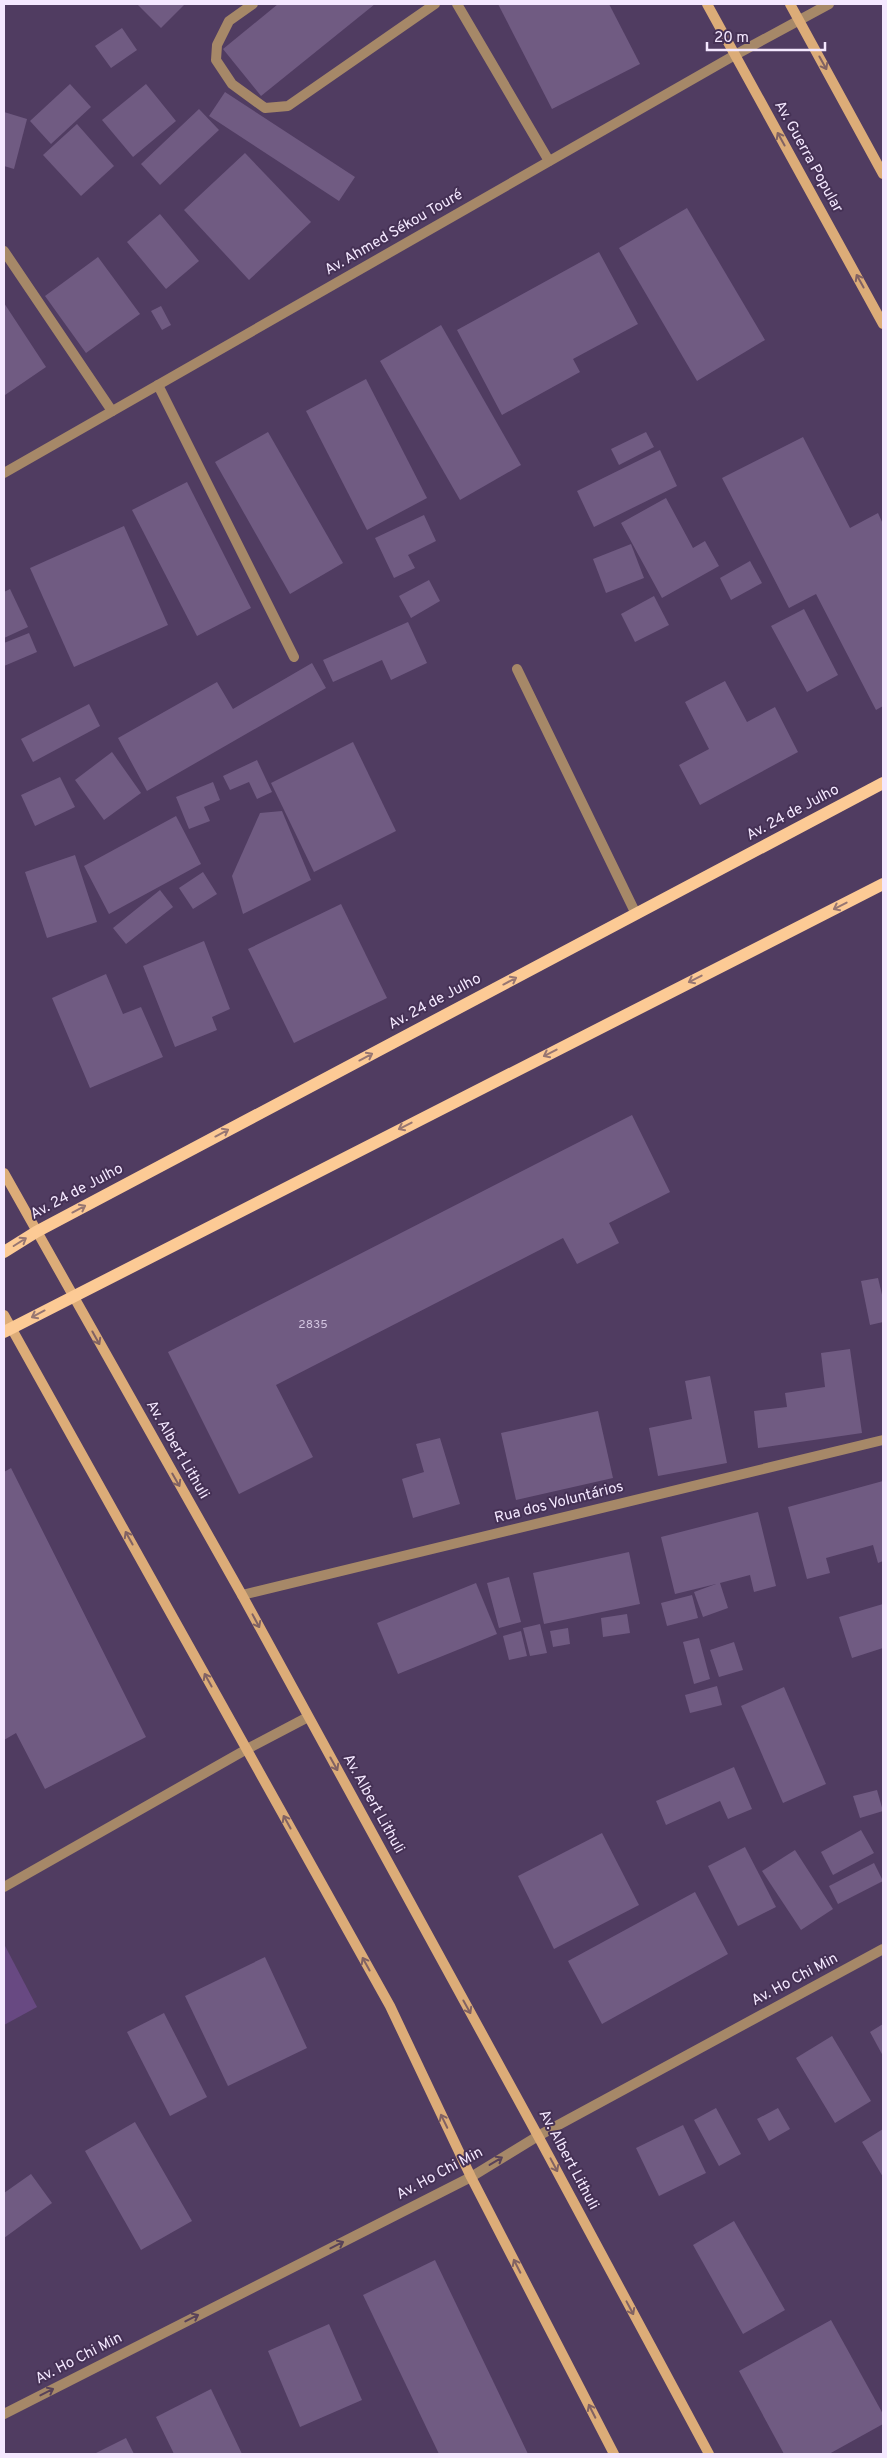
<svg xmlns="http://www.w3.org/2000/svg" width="887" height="2458" font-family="Overpass,sans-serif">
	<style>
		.green { fill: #684982 }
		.building { fill: #705b82 }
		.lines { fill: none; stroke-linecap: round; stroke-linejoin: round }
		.lane { stroke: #a68868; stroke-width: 10 }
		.street { stroke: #a68868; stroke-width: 10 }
		.secondary { stroke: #dcac78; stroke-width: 10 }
		.primary { stroke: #fcca95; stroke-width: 12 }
		.oneway { stroke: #816263 }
		.oneway2 { stroke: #977672 }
		.oneway3 { stroke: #584259 }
		.labels { text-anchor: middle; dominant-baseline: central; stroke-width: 4; stroke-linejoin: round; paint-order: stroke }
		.number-label { font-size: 12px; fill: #d3c5e0 }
		.street-label { font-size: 15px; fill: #f4e8ff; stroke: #453155 }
	</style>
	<rect width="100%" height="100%" fill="#503c61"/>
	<!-- green -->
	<path class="green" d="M4 1944 37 2007 4 2025Z"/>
	<!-- building -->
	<g class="building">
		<path d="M137 4H185L161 28Z"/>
		<path d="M278 4H375L261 96 223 49Z"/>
		<path d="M498 4H609L640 64 552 109Z"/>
		<path d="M122 28 137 50 111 68 95 46Z"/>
		<path d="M70 84 91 107 51 144 30 121Z"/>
		<path d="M146 84 176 121 133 157 102 120Z"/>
		<path d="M225 92 355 177 339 201 209 116Z"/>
		<path d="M199 109 219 130 160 185 141 164Z"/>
		<path d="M4 112 27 119 14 169 4 166Z"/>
		<path d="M77 124 114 166 81 196 43 155Z"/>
		<path d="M245 153 311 222 249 280 184 210Z"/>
		<path d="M687 208 765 340 697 381 619 248Z"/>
		<path d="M160 214 199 261 166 289 127 242Z"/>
		<path d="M599 252 638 324 573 359 580 372 502 415 457 330Z"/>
		<path d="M98 257 140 314 86 353 45 296Z"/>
		<path d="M4 303 46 367 5 395 4 393Z"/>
		<path d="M161 306 171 325 162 330 151 311Z"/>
		<path d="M441 325 521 465 460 500 380 361Z"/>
		<path d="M366 379 427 498 367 530 306 411Z"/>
		<path d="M268 432 343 563 290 594 215 462Z"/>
		<path d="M646 432 654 447 619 465 611 449Z"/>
		<path d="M803 437 850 528 878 513 883 524V706L876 710 816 594 789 608 722 478Z"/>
		<path d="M660 450 677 486 594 527 577 491Z"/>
		<path d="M187 482 251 608 197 636 132 510Z"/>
		<path d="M666 498 693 548 705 541 719 566 662 598 621 523Z"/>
		<path d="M424 515 436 541 408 555 415 568 394 578 375 538Z"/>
		<path d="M124 526 168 625 74 667 30 568Z"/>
		<path d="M631 544 644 578 606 593 593 559Z"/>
		<path d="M750 561 762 583 731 600 720 578Z"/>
		<path d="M429 580 440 601 411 618 399 596Z"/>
		<path d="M10 589 28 627 4 638V592Z"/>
		<path d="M654 596 669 625 635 642 621 614Z"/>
		<path d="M804 609 838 675 807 692 771 626Z"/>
		<path d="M408 622 427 663 391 680 382 660 333 682 323 660Z"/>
		<path d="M29 633 37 652 4 666V643Z"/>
		<path d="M312 663 326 688 147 791 118 738 217 682 233 709Z"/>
		<path d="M725 681 747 722 775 707 798 752 700 805 679 765 709 749 685 702Z"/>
		<path d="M89 704 100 726 33 762 21 739Z"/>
		<path d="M353 742 396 831 314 872 271 783Z"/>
		<path d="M112 752 141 793 104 820 75 780Z"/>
		<path d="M257 760 272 792 257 799 249 782 230 790 223 776Z"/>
		<path d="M60 777 75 807 35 826 21 795Z"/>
		<path d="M213 782 220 800 204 807 210 821 189 829 176 797Z"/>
		<path d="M282 811 311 880 243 914 232 876 260 813Z"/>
		<path d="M176 816 201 864 109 914 84 866Z"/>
		<path d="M75 855 97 922 47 938 25 872Z"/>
		<path d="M203 872 217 894 193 909 179 888Z"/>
		<path d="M160 890 173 907 126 944 113 928Z"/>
		<path d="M341 904 387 998 294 1043 248 949Z"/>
		<path d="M204 941 230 1009 212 1017 217 1030 175 1047 143 966Z"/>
		<path d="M106 974 123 1014 141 1007 163 1057 90 1088 52 998Z"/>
		<path d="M632 1115 670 1192 609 1223 619 1243 577 1264 563 1238 276 1385 313 1457 239 1494 168 1352Z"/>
		<path d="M878 1278 883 1299V1322L870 1325 861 1281Z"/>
		<path d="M850 1349 862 1433 758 1448 754 1411 787 1407 785 1393 825 1387 821 1353Z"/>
		<path d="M710 1376 727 1463 658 1476 649 1428 692 1419 685 1381Z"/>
		<path d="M598 1411 613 1478 516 1500 501 1433Z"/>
		<path d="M440 1438 460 1504 413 1518 402 1479 424 1472 416 1444Z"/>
		<path d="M11 1468 146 1737 45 1789 16 1733 4 1740V1472Z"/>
		<path d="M883 1481V1561L878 1563 873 1545 826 1558 830 1573 807 1579 788 1507Z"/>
		<path d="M758 1512 776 1586 754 1592 750 1575 720 1583 728 1608 703 1617 694 1592 716 1584 675 1594 661 1537Z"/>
		<path d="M629 1552 640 1604 544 1624 533 1573Z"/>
		<path d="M509 1577 521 1622 499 1628 487 1583Z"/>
		<path d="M476 1583 497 1634 398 1674 377 1623Z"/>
		<path d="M692 1595 698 1618 667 1626 661 1603Z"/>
		<path d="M883 1604V1648L852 1658 839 1617Z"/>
		<path d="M627 1614 630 1633 603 1637 601 1618Z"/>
		<path d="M540 1624 547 1653 530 1656 523 1628Z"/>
		<path d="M568 1628 570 1644 553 1647 550 1631Z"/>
		<path d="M521 1631 527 1656 509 1660 503 1636Z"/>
		<path d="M699 1638 710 1679 694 1684 683 1642Z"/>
		<path d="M734 1642 743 1670 719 1677 710 1650Z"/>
		<path d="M717 1686 722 1705 690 1713 685 1695Z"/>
		<path d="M784 1687 826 1784 783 1803 741 1706Z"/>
		<path d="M734 1767 752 1809 728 1819 720 1801 666 1825 656 1801Z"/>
		<path d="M877 1790 883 1811 860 1818 853 1796Z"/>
		<path d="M861 1830 874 1853 833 1875 821 1852Z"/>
		<path d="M602 1833 639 1905 554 1949 518 1876Z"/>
		<path d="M745 1847 776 1907 738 1926 708 1866Z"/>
		<path d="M795 1850 833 1909 801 1930 762 1871Z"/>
		<path d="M874 1863 883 1881 838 1904 829 1886Z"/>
		<path d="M695 1892 728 1954 602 2024 568 1961Z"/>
		<path d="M265 1957 307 2048 228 2086 185 1996Z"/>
		<path d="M164 2013 207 2097 170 2116 127 2032Z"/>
		<path d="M883 2024V2056L870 2032Z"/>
		<path d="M832 2036 871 2101 835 2123 796 2058Z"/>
		<path d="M716 2108 741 2154 719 2166 694 2120Z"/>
		<path d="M778 2108 790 2129 769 2141 757 2119Z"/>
		<path d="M135 2122 192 2221 141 2250 85 2151Z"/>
		<path d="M683 2125 706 2173 659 2196 636 2148Z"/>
		<path d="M883 2129V2177L862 2142Z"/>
		<path d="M31 2174 52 2203 4 2238V2193Z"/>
		<path d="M734 2221 785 2310 743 2334 693 2245Z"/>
		<path d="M435 2260 528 2454H439L363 2295Z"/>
		<path d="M831 2320 883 2414V2424L829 2454H784L739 2371Z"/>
		<path d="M329 2324 362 2400 300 2427 268 2351Z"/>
		<path d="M211 2389 242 2454H174L156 2417Z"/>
		<path d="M126 2438 134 2454H94Z"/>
	</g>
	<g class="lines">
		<!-- lane -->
		<g class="lane">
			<path d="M253 4 229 21 217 45 216 60 232 84 265 108 288 106 435 4"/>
			<path d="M457 4 549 161"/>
			<path d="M4 251 112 411"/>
			<path d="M158 385 294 657"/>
			<path d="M517 669 636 914"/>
			<path d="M4 1887 247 1749 308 1717"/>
		</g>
		<!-- street -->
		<g class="street">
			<path d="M4 473 735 55 829 4"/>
			<path d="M242 1595 883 1440"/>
			<path d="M4 2414 471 2177 538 2136 883 1949"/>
		</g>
		<!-- secondary -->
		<g class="secondary">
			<path d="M707 4 883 324"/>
			<path d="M790 4 883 174"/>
			<path d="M4 1173 242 1595 538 2136 709 2454"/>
			<path d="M4 1315 390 2006 471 2177 614 2454"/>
		</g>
		<!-- primary -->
		<g class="primary">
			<path d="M4 1252 36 1232 883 783"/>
			<path d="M4 1332 883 884"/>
		</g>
	</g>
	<!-- one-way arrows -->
	<defs><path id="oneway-shaft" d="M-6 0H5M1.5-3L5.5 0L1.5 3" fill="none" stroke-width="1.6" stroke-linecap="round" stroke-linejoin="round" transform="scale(1.25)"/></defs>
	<g class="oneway">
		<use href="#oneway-shaft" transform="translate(823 63) rotate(61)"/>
		<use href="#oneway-shaft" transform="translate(781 139) rotate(-119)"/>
		<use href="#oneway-shaft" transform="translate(860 281) rotate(-119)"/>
		<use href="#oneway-shaft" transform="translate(96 1338) rotate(61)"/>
		<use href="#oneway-shaft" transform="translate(176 1480) rotate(60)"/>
		<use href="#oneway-shaft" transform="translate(129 1538) rotate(-119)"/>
		<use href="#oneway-shaft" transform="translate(256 1621) rotate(62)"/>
		<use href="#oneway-shaft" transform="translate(208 1680) rotate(-119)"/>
		<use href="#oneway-shaft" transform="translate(334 1764) rotate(61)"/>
		<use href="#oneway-shaft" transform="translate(287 1822) rotate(-119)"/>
		<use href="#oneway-shaft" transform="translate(366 1964) rotate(-119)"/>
		<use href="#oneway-shaft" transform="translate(467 2007) rotate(61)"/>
		<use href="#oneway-shaft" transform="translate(444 2121) rotate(-116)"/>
		<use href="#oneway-shaft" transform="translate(554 2165) rotate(62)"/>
		<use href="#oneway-shaft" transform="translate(517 2266) rotate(-117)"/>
		<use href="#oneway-shaft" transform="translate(630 2308) rotate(62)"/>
		<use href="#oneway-shaft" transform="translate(592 2411) rotate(-117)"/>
	</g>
	<g class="oneway2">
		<use href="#oneway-shaft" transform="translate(840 906) rotate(153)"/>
		<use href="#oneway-shaft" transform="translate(695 979) rotate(153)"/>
		<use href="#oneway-shaft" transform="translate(510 981) rotate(-28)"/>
		<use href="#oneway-shaft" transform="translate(550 1053) rotate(153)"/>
		<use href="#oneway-shaft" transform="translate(366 1057) rotate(-28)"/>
		<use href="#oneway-shaft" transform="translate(405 1126) rotate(153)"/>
		<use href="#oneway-shaft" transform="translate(222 1133) rotate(-28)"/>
		<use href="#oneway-shaft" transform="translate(79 1209) rotate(-28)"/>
		<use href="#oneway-shaft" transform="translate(20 1242) rotate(-32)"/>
		<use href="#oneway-shaft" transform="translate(38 1314) rotate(152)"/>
	</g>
	<g class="oneway3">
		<use href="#oneway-shaft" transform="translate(496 2161) rotate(-31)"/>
		<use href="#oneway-shaft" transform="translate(337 2245) rotate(-27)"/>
		<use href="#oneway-shaft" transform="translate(192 2318) rotate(-27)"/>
		<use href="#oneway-shaft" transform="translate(47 2392) rotate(-27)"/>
	</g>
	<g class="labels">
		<!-- number labels -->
		<g class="number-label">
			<text x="313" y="1325">2835</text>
		</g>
		<!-- street labels -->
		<g class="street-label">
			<text transform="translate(808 157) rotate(61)">Av. Guerra Popular</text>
			<text transform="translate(394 233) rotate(-30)">Av. Ahmed Sékou Touré</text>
			<text transform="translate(793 813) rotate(-28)">Av. 24 de Julho</text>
			<text transform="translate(435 1002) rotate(-28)">Av. 24 de Julho</text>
			<text transform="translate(77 1192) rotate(-28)">Av. 24 de Julho</text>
			<text transform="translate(177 1450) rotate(60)">Av. Albert Lithuli</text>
			<text transform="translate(559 1503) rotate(-14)">Rua dos Voluntários</text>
			<text transform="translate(373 1804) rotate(61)">Av. Albert Lithuli</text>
			<text transform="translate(795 1980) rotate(-28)">Av. Ho Chi Min</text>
			<text transform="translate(568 2160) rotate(62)">Av. Albert Lithuli</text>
			<text transform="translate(440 2174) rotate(-28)">Av. Ho Chi Min</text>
			<text transform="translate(79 2359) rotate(-27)">Av. Ho Chi Min</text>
		</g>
	</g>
	<!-- border -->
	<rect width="887" height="2458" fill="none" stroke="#f4e8ff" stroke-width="10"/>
	<!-- scale -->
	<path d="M707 42v8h118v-8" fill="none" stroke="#f4e8ff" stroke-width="2.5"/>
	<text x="714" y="42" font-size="15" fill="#f4e8ff" stroke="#453155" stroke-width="4" paint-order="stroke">20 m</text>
</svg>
